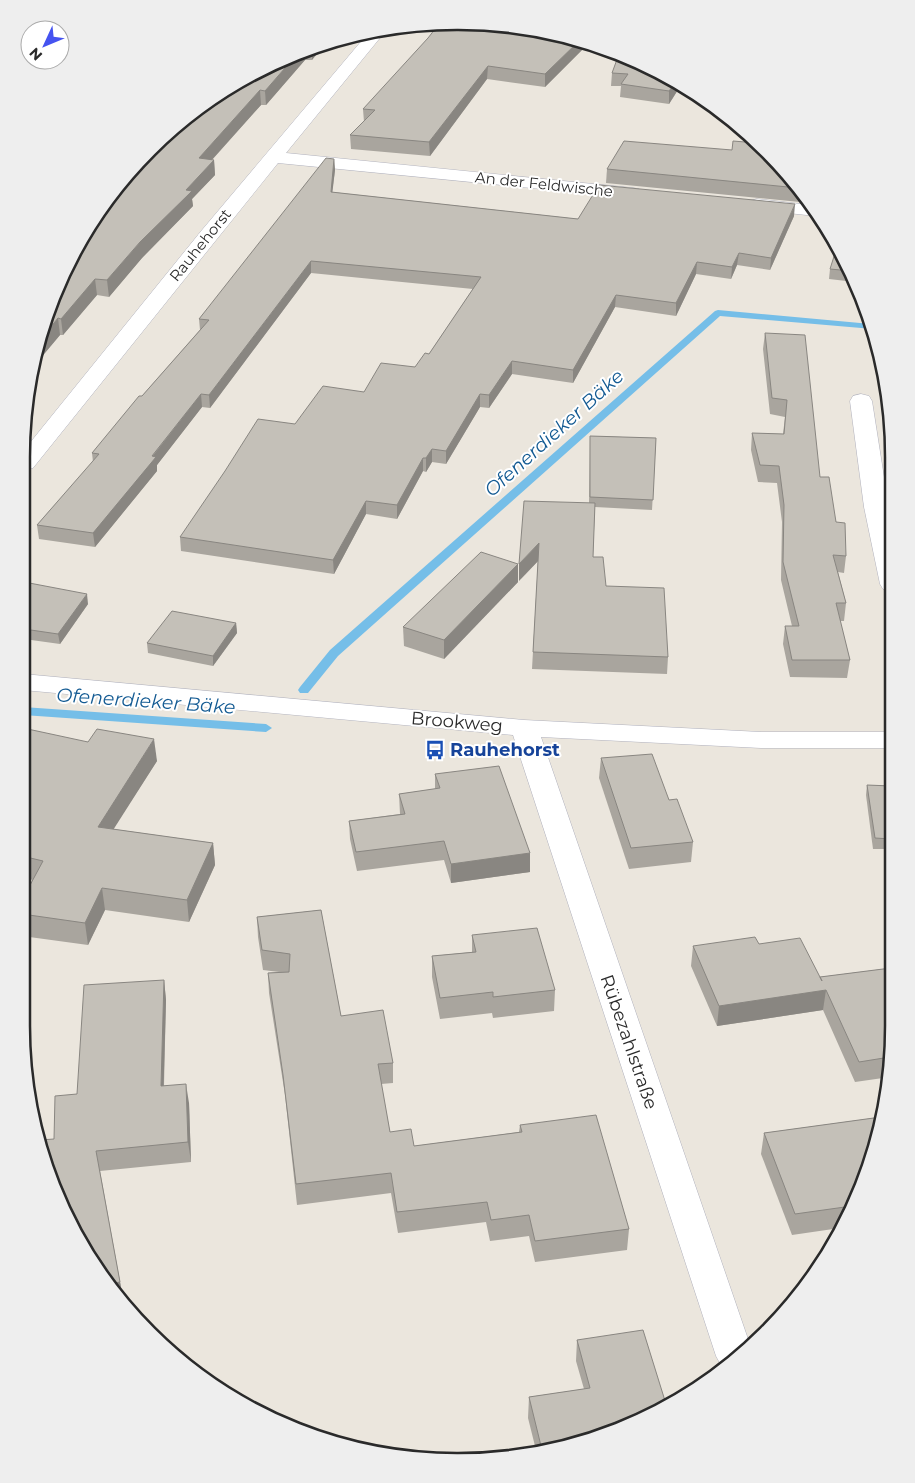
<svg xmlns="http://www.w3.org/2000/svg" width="915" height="1483" font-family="Montserrat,sans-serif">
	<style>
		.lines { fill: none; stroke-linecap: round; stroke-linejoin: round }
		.stream { fill: #75bee8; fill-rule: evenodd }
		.minor-casing { stroke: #b0b1bd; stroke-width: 1 }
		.minor { fill: #fff; fill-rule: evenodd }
		.wall { fill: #a9a59e }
		.shaded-wall { fill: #898681 }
		.building { fill: #c4c0b8; stroke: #898681 }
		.labels { text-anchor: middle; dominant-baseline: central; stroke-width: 4; stroke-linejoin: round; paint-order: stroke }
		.far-street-label { font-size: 15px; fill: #2a2a2a; stroke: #fff }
		.street-label { font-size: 18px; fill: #2a2a2a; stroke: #fff }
		.transit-label { font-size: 18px; font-weight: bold; fill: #164399; stroke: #fff; text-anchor: start }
		.water-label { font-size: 19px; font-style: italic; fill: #145b93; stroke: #fff }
		.rim { fill: none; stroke: #2a2a2a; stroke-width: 2.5 }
	</style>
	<rect width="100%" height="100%" fill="#ebe6dd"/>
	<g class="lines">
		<!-- stream -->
		<g class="stream">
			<path d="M718 310 871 324 873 329 720 316 338 656 308 693H300L298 690 300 687 330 650 715 311Z"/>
			<path d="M23 707 266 724 272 728 266 732 23 715Z"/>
		</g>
		<defs>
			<g id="minor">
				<path d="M386 28 384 33 286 153 633 188 639 189 642 193 639 197 633 198 278 163 33 468 25 470V449L202 230 369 32Z"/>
				<path d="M757 199 809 205 816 216 750 209 748 205 750 201Z"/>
				<path d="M861 394 869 396 872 401 892 528V591L883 589 880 584 864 507 850 401 853 396Z"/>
				<path d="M23 674 524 720 761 732H892L891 748H761L541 737 749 1342 722 1367 716 1356 513 735 23 690Z"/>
			</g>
		</defs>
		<!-- minor casing -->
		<use href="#minor" class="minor-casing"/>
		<!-- minor -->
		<use href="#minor" class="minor"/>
	</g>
	<!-- wall -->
	<g class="wall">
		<path d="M571 36 589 43 545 87 487 79 430 156 351 149 350 135 364 122 363 109Z"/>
		<path d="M318 44 312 60H305L266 105H261L212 160H214L215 175 192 199 193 206 142 258 109 297 97 295 63 335H60L34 366 55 290 240 80Z"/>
		<path d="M651 66 681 85 669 104 620 97 621 86H611L612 73Z"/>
		<path d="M732 150 786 170 803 196 800 202 606 183 607 169Z"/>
		<path d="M334 159 335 170 332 192 578 219 794 216 770 270 737 265 731 279 696 274 676 316 615 307 573 383 512 374 489 408 480 407 446 464 432 462 426 472 423 471 397 519 366 514 334 574 181 551 180 537 295 424 364 392 415 367 429 354 473 289 311 273 210 408 202 407 157 465V471L95 547 39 539 37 525 93 462 92 453 200 330 199 319Z"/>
		<path d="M849 264 855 282 829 279 830 269Z"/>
		<path d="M765 333 820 477 836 522 846 556 844 573 838 572 846 603 844 621H840L850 660 847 678 790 677 783 644 785 626H792L781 580 782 522 777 483 758 482 751 450 752 433 783 434 785 417 770 414 763 349Z"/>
		<path d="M590 436 656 438 652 510 595 507 593 557 606 586 668 657 667 674 532 669 538 561 519 581 589 503Z"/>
		<path d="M518 564V582L444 659 404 646 403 627Z"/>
		<path d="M24 582 88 604 60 644 24 639Z"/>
		<path d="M236 623 237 633 213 666 148 653 147 643Z"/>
		<path d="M23 728 157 761 113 829 213 843 215 865 189 922 105 910 88 945 22 936V900L33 880 22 877Z"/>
		<path d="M601 758 693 842 691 862 629 869 599 778Z"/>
		<path d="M435 774 530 853V872L451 883 444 860 357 871 350 839 349 821 400 814 399 794 435 789Z"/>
		<path d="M867 785 891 786V849H873L866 795Z"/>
		<path d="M321 910 341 1016 393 1063V1083L381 1084 390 1132 414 1146 519 1132 520 1125 629 1229 627 1250 535 1262 529 1236 490 1241 486 1222 398 1233 391 1193 297 1205 285 1095 269 993 268 973 279 972 263 970 258 937 257 917Z"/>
		<path d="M472 935 555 990 554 1011 493 1018 492 1013 440 1019 432 977V956L472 952Z"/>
		<path d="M759 944 820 977 891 968 890 1077 855 1082 823 1010 717 1026 691 966 693 946Z"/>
		<path d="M164 980 166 1000 164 1086 189 1103 191 1162 100 1171 123 1298 95 1268 54 1139 77 1094Z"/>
		<path d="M881 1117 861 1192 840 1228 792 1235 761 1154 764 1133Z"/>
		<path d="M577 1340 666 1404 571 1447 536 1450 528 1418 529 1397 584 1389 576 1361Z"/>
	</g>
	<!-- shaded-wall -->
	<g class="shaded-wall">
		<path d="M580 40 589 43 545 87V74Z"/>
		<path d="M327 42 312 60V47L318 44Z"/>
		<path d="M304 50 305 60 266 105 265 91 298 53Z"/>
		<path d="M488 66 487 79 430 156 429 142Z"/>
		<path d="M676 82 681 85 669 104V91Z"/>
		<path d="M260 90 261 105 200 173 199 158Z"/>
		<path d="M334 159 335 170 331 204V192Z"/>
		<path d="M214 160 215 175 192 199 193 206 142 258 109 297 107 280 186 190Z"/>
		<path d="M801 193 803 196 800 202Z"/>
		<path d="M795 204 794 216 770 270 771 258Z"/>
		<path d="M739 253 737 265 731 279 732 267Z"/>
		<path d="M311 261V273L210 408 209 395Z"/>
		<path d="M697 262 696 274 676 316V303Z"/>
		<path d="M95 279 97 295 63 335 61 319Z"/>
		<path d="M616 295 615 307 573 383V370Z"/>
		<path d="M58 318 60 335 34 366 42 338Z"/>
		<path d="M512 361V374L489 408V395Z"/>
		<path d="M201 394 202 407 157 465V471L95 547 93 533Z"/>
		<path d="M480 394V407L446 464V451Z"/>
		<path d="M432 449V462L426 472V458Z"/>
		<path d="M423 458V471L397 519V505Z"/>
		<path d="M366 501V514L334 574 333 560Z"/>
		<path d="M539 543V560L519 581V564Z"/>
		<path d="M518 564V582L444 659V640Z"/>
		<path d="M87 594 88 604 60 644 58 634Z"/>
		<path d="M236 623 237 633 213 666V656Z"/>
		<path d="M154 739 157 761 101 849 98 827Z"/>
		<path d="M213 843 215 865 189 922 187 900Z"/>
		<path d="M530 853V872L451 883V864Z"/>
		<path d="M102 888 105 910 88 945 85 923Z"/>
		<path d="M164 980 166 1000 163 1106 161 1086Z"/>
		<path d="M826 990 823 1010 717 1026 719 1006Z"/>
		<path d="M186 1084 189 1103 191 1162 188 1142Z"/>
		<path d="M120 1282 123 1298 110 1284Z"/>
	</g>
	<!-- building -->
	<g class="building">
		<path d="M486 22 571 36 580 40 545 74 488 66 429 142 350 135 375 110 363 109 428 38 439 24Z"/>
		<path d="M298 53 265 91 260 90 199 158 214 160 186 190 192 191 140 242 107 280 95 279 61 319 58 318 42 338 55 290 112 192 170 129 240 80Z"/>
		<path d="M619 54 651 66 676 82 669 91 621 84 628 74 612 73Z"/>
		<path d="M624 141 732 150 733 141 757 143 786 170 798 188 607 169Z"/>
		<path d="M326 158 334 159 331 192 578 219 599 185 795 204 771 258 739 253 732 267 697 262 676 303 616 295 573 370 512 361 489 395 480 394 446 451 432 449 426 458H423L397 505 366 501 333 560 180 537 225 471 258 419 295 424 323 386 364 392 381 363 415 367 425 353 429 354 481 277 311 261 209 395 201 394 152 456 156 457 93 533 37 525 99 454 92 453 139 396H142L209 320 199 319Z"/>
		<path d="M837 247 849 264 851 271 830 269Z"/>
		<path d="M765 333 805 335 820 477H829L836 522 845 523 846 556 833 555 846 603H836L850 660H792L785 626H799L783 562 784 505 779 466 760 465 752 433 784 434 787 400 772 398Z"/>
		<path d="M590 436 656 438 653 500 590 497Z"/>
		<path d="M524 501 595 503 593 557H603L606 586 664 588 668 657 533 652 539 543 519 564Z"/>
		<path d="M481 552 518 564 444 640 403 627Z"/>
		<path d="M24 582 87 594 58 634 24 629Z"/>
		<path d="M172 611 236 623 213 656 147 643Z"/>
		<path d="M23 728 88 742 97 729 154 739 98 827 213 843 187 900 102 888 85 923 22 914V900L43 861 22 856Z"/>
		<path d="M652 754 669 800 677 799 693 842 631 848 601 758Z"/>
		<path d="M499 766 530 853 451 864 444 841 356 852 349 821 405 814 399 794 440 788 435 774Z"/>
		<path d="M867 785 891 786V839L875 838Z"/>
		<path d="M321 910 341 1016 383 1010 393 1063 378 1064 390 1132 411 1129 414 1146 522 1132 520 1125 596 1115 629 1229 535 1241 529 1215 491 1220 487 1202 397 1212 391 1173 296 1184 283 1075 268 973 289 972 290 954 262 950 257 917Z"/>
		<path d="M537 928 555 990 493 997V992L440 998 432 956 476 952 472 935Z"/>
		<path d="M755 937 759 944 800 938 822 981 820 977 891 968 890 1057 859 1062 826 990 719 1006 693 946Z"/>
		<path d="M164 980 161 1086 186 1084 188 1142 96 1151 120 1282 110 1284 95 1268 44 1165 40 1140 54 1139 55 1096 77 1094 84 985Z"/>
		<path d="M881 1117 863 1184H858L861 1191V1192L852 1206 795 1214 764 1133Z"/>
		<path d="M643 1330 666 1404 571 1447 542 1450 529 1397 590 1388 577 1340Z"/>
		<path d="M174 1345 175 1354 168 1346Z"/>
	</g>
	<!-- icons -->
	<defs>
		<symbol id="bus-bare" viewBox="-9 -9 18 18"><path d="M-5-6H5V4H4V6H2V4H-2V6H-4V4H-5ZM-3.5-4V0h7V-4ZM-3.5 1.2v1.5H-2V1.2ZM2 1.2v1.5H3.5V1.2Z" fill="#1a4fb4" stroke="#fff" stroke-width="2.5" paint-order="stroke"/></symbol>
	</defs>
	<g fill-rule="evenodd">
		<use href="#bus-bare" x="421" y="736" width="28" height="28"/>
	</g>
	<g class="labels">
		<!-- far-street labels -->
		<g class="far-street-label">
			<text transform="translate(544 184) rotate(6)">An der Feldwische</text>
			<text transform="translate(200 245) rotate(-51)">Rauhehorst</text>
		</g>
		<!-- street labels -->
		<g class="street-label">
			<text transform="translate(457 722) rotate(5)">Brookweg</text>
			<text transform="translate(629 1042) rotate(71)">Rübezahlstraße</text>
		</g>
		<!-- transit labels -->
		<g class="transit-label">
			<text x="450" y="750">Rauhehorst</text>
		</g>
		<!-- water labels -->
		<g class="water-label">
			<text transform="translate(554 433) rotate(-42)">Ofenerdieker Bäke</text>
			<text transform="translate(146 701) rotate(4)">Ofenerdieker Bäke</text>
		</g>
	</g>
	<!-- crop -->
	<path d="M0 0H915V1483H0ZM457 30H458A427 427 0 0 1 885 457V1026A427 427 0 0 1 458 1453H457A427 427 0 0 1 30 1026V457A427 427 0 0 1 457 30Z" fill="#eee" fill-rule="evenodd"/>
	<path class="rim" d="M457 30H458A427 427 0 0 1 885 457V1026A427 427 0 0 1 458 1453H457A427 427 0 0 1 30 1026V457A427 427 0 0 1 457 30Z"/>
	<!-- north arrow -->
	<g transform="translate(45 45) rotate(226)"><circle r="24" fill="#ffffff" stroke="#aaaaaa"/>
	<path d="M0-4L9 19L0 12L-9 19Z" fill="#4553f0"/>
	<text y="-8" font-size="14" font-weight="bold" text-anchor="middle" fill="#2a2a2a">N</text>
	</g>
</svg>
